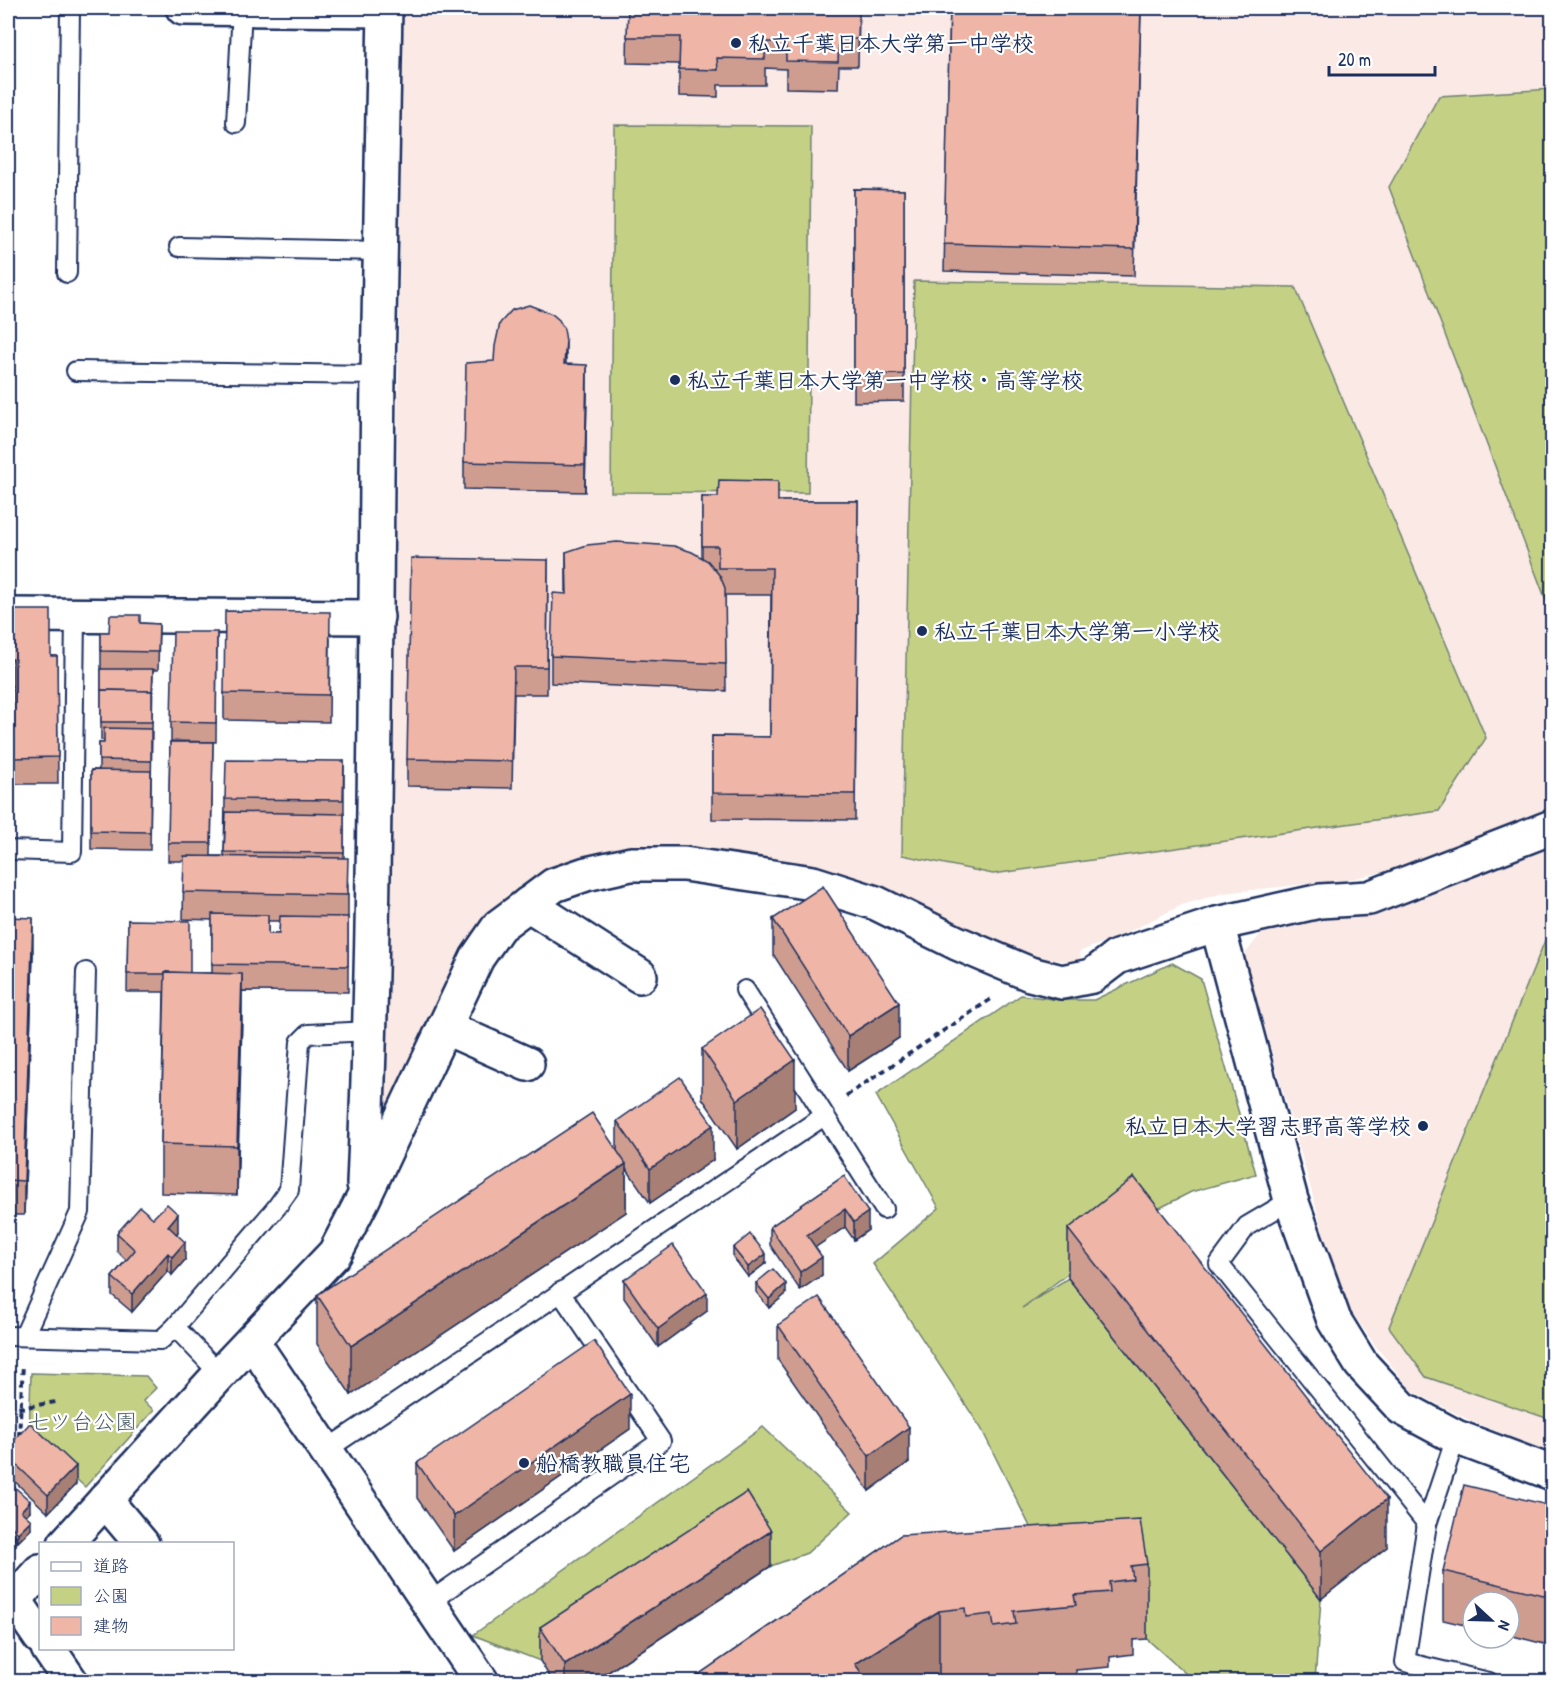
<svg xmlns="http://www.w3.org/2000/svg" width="1560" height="1689" font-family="'Patrick Hand','Klee One',sans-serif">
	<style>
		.built { fill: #fae9e5 }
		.green { fill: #c4d185; stroke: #708072; stroke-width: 1.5 }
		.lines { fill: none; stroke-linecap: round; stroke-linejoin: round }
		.service-casing { stroke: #1b2f5e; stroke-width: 22 }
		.minor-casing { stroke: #1b2f5e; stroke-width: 38 }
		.path { stroke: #1b2f5e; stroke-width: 4; stroke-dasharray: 6 4.5; stroke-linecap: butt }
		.service { stroke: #fff; stroke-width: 18 }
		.minor { stroke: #fff; stroke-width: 33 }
		.wall { fill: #ce9d90; stroke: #1b2f5e; stroke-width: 1.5; fill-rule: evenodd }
		.shaded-wall { fill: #a77f75; stroke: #1b2f5e; stroke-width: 1.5 }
		.building { fill: #efb6a7; stroke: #1b2f5e; stroke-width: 1.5 }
		.poi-dot { fill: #1b2f5e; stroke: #fff; stroke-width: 2 }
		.labels { text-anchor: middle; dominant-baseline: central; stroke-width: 4.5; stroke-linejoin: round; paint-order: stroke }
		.poi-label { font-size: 22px; font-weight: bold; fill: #1b2f5e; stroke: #fff; text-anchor: start }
		.park-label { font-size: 22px; fill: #4e606a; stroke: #fff }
	</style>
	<rect width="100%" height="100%" fill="#fff"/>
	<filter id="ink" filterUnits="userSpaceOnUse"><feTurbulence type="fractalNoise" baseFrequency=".0167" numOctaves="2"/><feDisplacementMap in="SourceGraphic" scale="12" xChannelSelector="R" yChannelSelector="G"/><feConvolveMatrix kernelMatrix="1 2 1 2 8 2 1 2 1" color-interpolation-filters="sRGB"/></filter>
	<g filter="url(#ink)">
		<!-- built -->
		<g class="built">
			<path d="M403 8H1552V812L1414 865 1351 879 1223 893 1182 905 1122 935 1079 952 1082 962 1039 959 970 930 889 891 819 866 685 850 546 875 381 1129 397 495Z"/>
			<path d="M1552 844V1453L1473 1422 1412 1391 1374 1344 1342 1298 1244 955 1264 930Z"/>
		</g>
		<!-- green -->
		<g class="green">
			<path d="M1552 89V616L1389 187 1439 96Z"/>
			<path d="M614 125 811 126 808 493 611 492Z"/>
			<path d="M914 281 1295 287 1486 738 1439 811 993 874 902 855Z"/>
			<path d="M1552 923V1420L1426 1377 1389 1327Z"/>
			<path d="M1172 963 1201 979 1256 1174 1191 1192 1148 1214 1022 1308 1068 1278 1321 1599 1315 1681H1194L1147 1639 1140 1595 1066 1599 981 1428 873 1264 939 1208 876 1095 1021 995 1060 1000H1094Z"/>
			<path d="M8 1371H15L13 1431 8 1436Z"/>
			<path d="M31 1373 146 1376 156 1388 143 1401 154 1410 85 1487 29 1436Z"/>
			<path d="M763 1427 852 1512 807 1553 771 1566 540 1661 473 1635Z"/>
		</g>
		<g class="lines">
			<defs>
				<g id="service">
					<path d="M236 123 242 8"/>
					<path d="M179 247 381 251"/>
					<path d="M67 273 70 8"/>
					<path d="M76 371 378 375"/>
					<path d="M8 850 72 852 75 616"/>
					<path d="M745 990 884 1209"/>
					<path d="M1291 1200 1247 1226 1219 1264 1427 1524 1456 1437"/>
					<path d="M175 1327 220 1374"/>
					<path d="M8 1336 161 1340 175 1327 276 1208 289 1190 300 1042 308 1034 371 1031"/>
					<path d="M24 1336 80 1212 86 972"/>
					<path d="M326 1450 824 1116"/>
					<path d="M1427 1524 1405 1662 1489 1682"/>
					<path d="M429 1602 661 1441 560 1292"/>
				</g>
				<g id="minor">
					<path d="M183 8 385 10"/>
					<path d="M8 615 377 617"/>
					<path d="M528 904 640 976"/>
					<path d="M1217 924 1291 1200 1334 1320 1361 1364 1402 1408 1456 1437 1552 1473"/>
					<path d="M444 1027 527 1064"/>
					<path d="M364 1184C376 914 375 644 378 374 380 252 383 130 385 8"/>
					<path d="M252 1341 482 1682"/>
					<path d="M105 1500 142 1544"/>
					<path d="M65 1544 220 1374 335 1253 363 1199 477 958 499 926 554 885 586 874 631 864H684L813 883 876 903 957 943 1030 974 1062 982 1092 976 1117 957 1217 924 1320 901 1369 898 1552 827"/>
					<path d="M14 1599 40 1637"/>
					<path d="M8 1607 40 1571"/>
					<path d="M48 1648 71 1682"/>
				</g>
			</defs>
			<!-- service casing -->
			<use href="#service" class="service-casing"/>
			<!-- minor casing -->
			<use href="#minor" class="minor-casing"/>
			<!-- path -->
			<g class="path">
				<path d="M846 1096 994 997"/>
				<path d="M8 1410 56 1402"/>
				<path d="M19 1437 23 1364"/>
			</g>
			<!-- service -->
			<use href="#service" class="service"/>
			<!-- minor -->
			<use href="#minor" class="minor"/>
		</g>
		<!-- wall -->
		<g class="wall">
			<path d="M628 8H859L858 66H839L838 89 786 88V69L765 68V85H718V97L679 96V64L627 63Z"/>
			<path d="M950 8H1141L1134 276 944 271Z"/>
			<path d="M854 189 904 190V401L854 402Z"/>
			<path d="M566 364 587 391 585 492 464 489V462Z"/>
			<path d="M702 497 778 501H858L855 820 712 819V736L770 737 771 595H725L726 691 551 683V656L566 594V552L702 558Z"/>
			<path d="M548 560 547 694H514L512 788 407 786V759Z"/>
			<path d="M8 610 51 656H57L58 784H13V686H8Z"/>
			<path d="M140 623 159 624 158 670H153L150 850 91 849V770H99V743H104V740H101V632H109Z"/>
			<path d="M217 632 216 742 171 741V722Z"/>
			<path d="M330 639 329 722 224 720V693Z"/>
			<path d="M170 742H213L211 856H224L225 799 344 761V858L348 885V992L242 991 237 1195 161 1193V1144L164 992H127L128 920 190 973H212V920L183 919 184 861H168ZM268 921H280L279 934H268Z"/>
			<path d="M8 917 33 953 24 1215H8Z"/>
			<path d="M773 919 899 1038 848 1071 773 954Z"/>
			<path d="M702 1049 795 1108 737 1149 702 1098Z"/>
			<path d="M617 1121 713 1160 650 1203 626 1168V1212L351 1395 317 1344V1295L617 1151Z"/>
			<path d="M844 1176 868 1230 854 1240 845 1227 815 1247 822 1275 800 1290 770 1245V1227Z"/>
			<path d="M153 1218 178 1232 177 1234 185 1260 172 1275 168 1271 132 1312 112 1295V1277L126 1260 117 1251V1233Z"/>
			<path d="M1068 1229 1387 1547 1321 1599 1068 1278Z"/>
			<path d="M733 1248 766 1263 748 1277 733 1257Z"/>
			<path d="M624 1280 707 1311 658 1347 624 1298Z"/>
			<path d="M756 1283 786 1294 769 1308 756 1292Z"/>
			<path d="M778 1325 909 1462 869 1491 778 1360Z"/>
			<path d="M630 1429 454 1551 417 1498V1463Z"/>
			<path d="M8 1447 76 1484 48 1513 8 1475Z"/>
			<path d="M8 1481 30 1511 25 1515 31 1529 18 1542 16 1540V1545L8 1554Z"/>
			<path d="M1552 1506V1646L1509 1635V1602H1473V1627L1443 1620V1571Z"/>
			<path d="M901 1535 1147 1564V1639L1133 1640V1654L1110 1657V1667L1076 1670V1680L1058 1682H688Z"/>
			<path d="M771 1566 593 1682H553L540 1661V1627Z"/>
		</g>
		<!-- shaded-wall -->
		<g class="shaded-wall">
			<path d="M566 341V368L564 364Z"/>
			<path d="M587 365V391L585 492V465Z"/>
			<path d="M33 918V953L24 1215V1181Z"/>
			<path d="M242 974V1022L237 1195V1146Z"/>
			<path d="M899 1003V1038L848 1071V1036Z"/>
			<path d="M795 1060V1108L737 1149V1100Z"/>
			<path d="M713 1125V1160L650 1203V1169Z"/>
			<path d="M626 1164V1212L351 1395V1346Z"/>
			<path d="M845 1209V1227L807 1253V1235Z"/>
			<path d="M868 1212V1230L854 1240V1222Z"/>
			<path d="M178 1214V1232L168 1244V1226Z"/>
			<path d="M185 1242V1260L172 1275V1257Z"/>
			<path d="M168 1253V1271L132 1312V1294Z"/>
			<path d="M766 1254V1263L748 1277V1267Z"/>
			<path d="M822 1257V1275L800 1290V1272Z"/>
			<path d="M786 1284V1294L769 1308V1299Z"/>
			<path d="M707 1293V1311L658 1347V1329Z"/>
			<path d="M630 1394V1429L454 1551V1516Z"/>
			<path d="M909 1427V1462L869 1491V1456Z"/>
			<path d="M76 1466V1484L48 1513V1495Z"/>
			<path d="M1387 1499V1547L1321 1599V1551Z"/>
			<path d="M30 1501V1511L21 1520V1511Z"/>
			<path d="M31 1520V1529L18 1542V1533Z"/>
			<path d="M771 1531V1566L593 1682H565V1665Z"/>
			<path d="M16 1536V1545L8 1554V1545Z"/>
			<path d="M939 1611V1682H855V1664Z"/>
		</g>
		<!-- building -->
		<g class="building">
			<path d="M628 8H859L858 39H839L838 62 786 61V42H765V59L717 58 718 70 679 69 680 37H627Z"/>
			<path d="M950 8H1141L1134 249 944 244Z"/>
			<path d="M854 189 904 190V374L854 375Z"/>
			<path d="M529 305 552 314 559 320 564 329 566 341 564 364 587 365 585 465 464 462 466 363 494 361 495 346 500 323 512 310Z"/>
			<path d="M719 480 778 481V501H858L855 794 712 793V736L770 737 772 568H718V546H702V497H718Z"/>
			<path d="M617 542 674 546 692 552 708 561 720 576 725 588 726 664 551 656 553 593 567 594 566 552 587 545Z"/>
			<path d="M411 558 548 560 547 667H514L512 761 407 759Z"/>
			<path d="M8 610H51V656H57L58 757 13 758V659H8Z"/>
			<path d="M225 611 330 612 329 695 224 693Z"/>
			<path d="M110 615H140V623L159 624 158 652 101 651V632H109Z"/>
			<path d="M173 632H217L216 723 171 722Z"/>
			<path d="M101 669H153L152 693V691L101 690Z"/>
			<path d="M101 690 152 691V722H101Z"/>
			<path d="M104 728 151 729V761L99 760V743H104Z"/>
			<path d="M170 742H213L211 843H168Z"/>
			<path d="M226 760 344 761 343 800 225 799Z"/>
			<path d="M91 770 151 771 150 832 91 831Z"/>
			<path d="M226 812 344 814V853L224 852Z"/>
			<path d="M184 856 348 858 347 895 183 892Z"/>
			<path d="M823 886 899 1003 848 1036 773 919Z"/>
			<path d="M212 914 268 915V934H279L280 916 348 917V966L212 964Z"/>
			<path d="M8 917 33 918 24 1181 8 1180Z"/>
			<path d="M128 920 190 921V973L165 972V974H127Z"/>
			<path d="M165 972 242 974 237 1146 161 1144Z"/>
			<path d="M760 1009 795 1060 737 1100 702 1049Z"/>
			<path d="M680 1077 713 1125 650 1169 617 1121Z"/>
			<path d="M592 1113 626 1164 351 1346 317 1295Z"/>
			<path d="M844 1176 868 1212 854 1222 845 1209 807 1235 822 1257 800 1272 770 1227Z"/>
			<path d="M1134 1177 1387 1499 1321 1551 1068 1229Z"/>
			<path d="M167 1204 178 1214 168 1226 185 1242 172 1257 168 1253 132 1294 112 1277 135 1250 117 1233 140 1207 153 1218Z"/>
			<path d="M750 1234 766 1254 748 1267 733 1248Z"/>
			<path d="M673 1245 707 1293 658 1329 624 1280Z"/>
			<path d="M773 1269 786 1284 769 1299 756 1283Z"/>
			<path d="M819 1297 909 1427 869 1456 778 1325Z"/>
			<path d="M594 1341 630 1394 454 1516 417 1463Z"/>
			<path d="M30 1423 76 1466 48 1495 8 1457V1447Z"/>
			<path d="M8 1481 30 1501 21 1511 31 1520 18 1533 8 1523Z"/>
			<path d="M1464 1485 1552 1506V1597L1443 1571Z"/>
			<path d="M747 1492 771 1531 565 1665 540 1627Z"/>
			<path d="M1140 1520 1147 1564 1131 1566 1133 1579 1109 1582 1110 1592 1074 1595 1076 1605 1014 1611 1016 1624 994 1627 992 1614 966 1617 965 1608 939 1611 855 1664 868 1682H688L901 1535Z"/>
			<path d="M8 1528 16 1536 8 1545Z"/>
		</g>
	</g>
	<!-- markers -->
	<g class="poi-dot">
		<circle cx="736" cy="43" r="6"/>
		<circle cx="675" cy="380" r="6"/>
		<circle cx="922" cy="631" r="6"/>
		<circle cx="1423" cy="1126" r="6"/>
		<circle cx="524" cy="1463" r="6"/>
	</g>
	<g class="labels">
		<!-- poi labels -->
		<g class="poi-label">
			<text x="748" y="43">私立千葉日本大学第一中学校</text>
			<text x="687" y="380">私立千葉日本大学第一中学校・高等学校</text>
			<text x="934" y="631">私立千葉日本大学第一小学校</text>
			<text x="1411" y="1126" text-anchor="end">私立日本大学習志野高等学校</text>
			<text x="536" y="1463">船橋教職員住宅</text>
		</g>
		<!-- park labels -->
		<g class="park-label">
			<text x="82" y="1421">七ツ台公園</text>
		</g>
	</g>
	<!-- margin -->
	<rect width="1560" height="1689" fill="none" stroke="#fff" stroke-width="30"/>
	<rect x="15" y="15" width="1530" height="1659" fill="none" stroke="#1b2f5e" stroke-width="2" filter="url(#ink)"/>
	<!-- legend -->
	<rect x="39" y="1542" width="195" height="108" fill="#ffffff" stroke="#a4acbf" stroke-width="1.5"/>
	<rect x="51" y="1562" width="30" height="9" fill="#ffffff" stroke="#a4acbf" stroke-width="1.5"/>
	<text x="93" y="1572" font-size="18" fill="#1b2f5e">道路</text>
	<rect x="51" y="1587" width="30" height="18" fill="#c4d185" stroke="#a4acbf" stroke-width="1.5"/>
	<text x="93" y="1602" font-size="18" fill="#1b2f5e">公園</text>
	<rect x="51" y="1617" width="30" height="18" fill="#efb6a7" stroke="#a4acbf" stroke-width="1.5"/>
	<text x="93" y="1632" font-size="18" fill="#1b2f5e">建物</text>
	<!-- north arrow -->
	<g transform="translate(1491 1620) rotate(112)"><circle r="28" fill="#ffffff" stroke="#a4acbf" stroke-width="1.5"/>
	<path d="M0-4.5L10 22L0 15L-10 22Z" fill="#1b2f5e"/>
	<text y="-9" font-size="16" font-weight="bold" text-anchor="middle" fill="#1b2f5e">N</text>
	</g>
	<!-- scale -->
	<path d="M1329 66v9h106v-9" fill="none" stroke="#1b2f5e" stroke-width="3"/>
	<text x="1338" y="66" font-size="18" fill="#1b2f5e" stroke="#ffffff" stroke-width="4.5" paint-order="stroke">20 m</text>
</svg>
